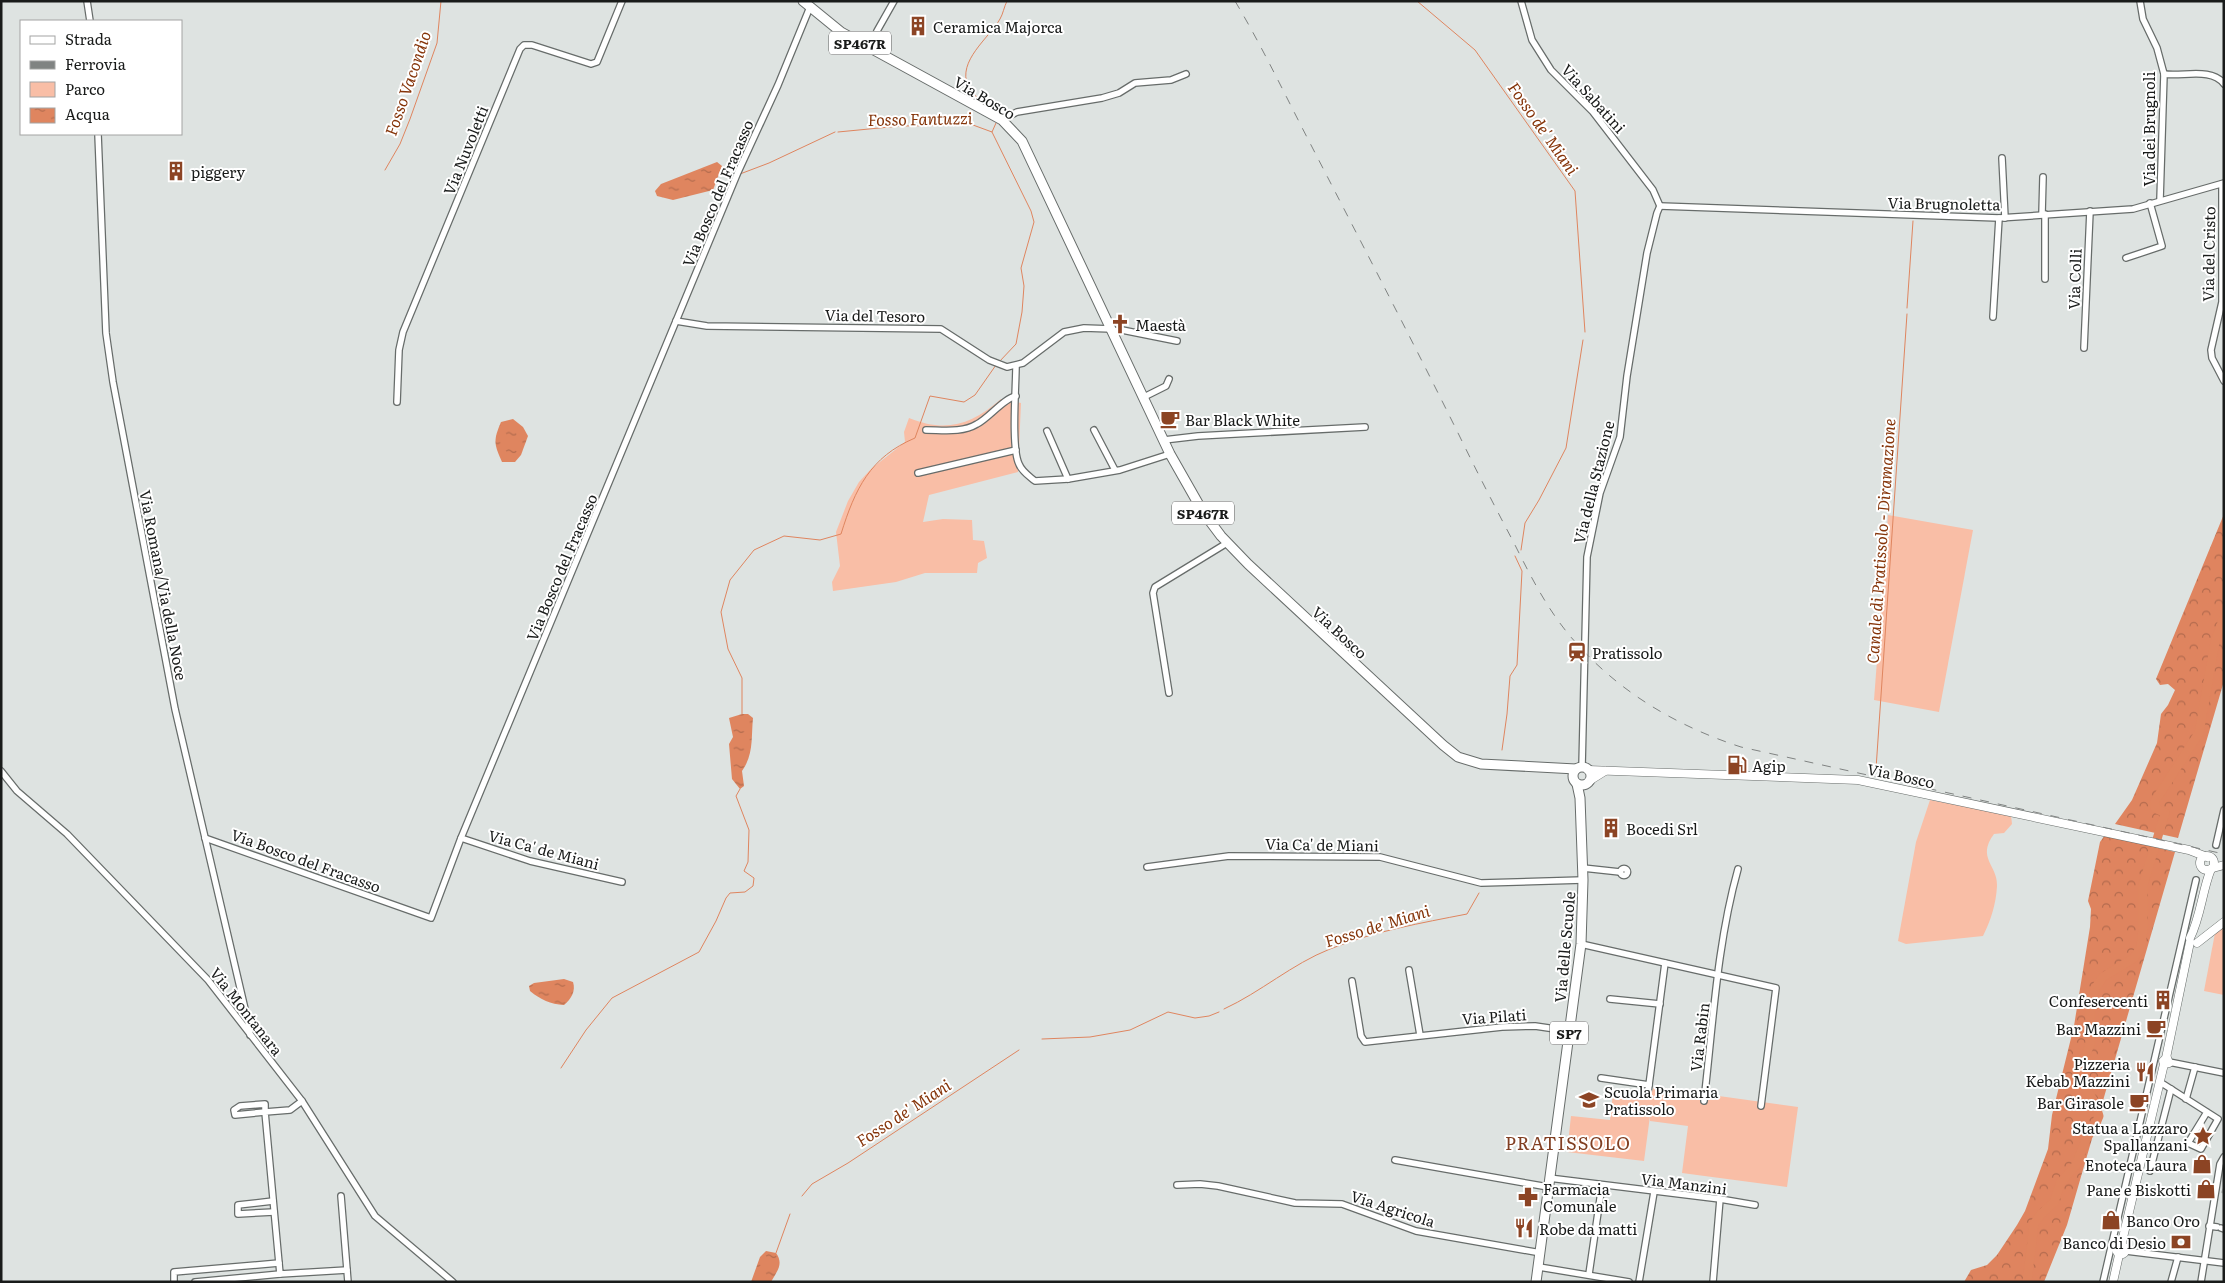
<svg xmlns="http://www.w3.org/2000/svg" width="2225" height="1283" font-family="Literata,serif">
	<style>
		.green { fill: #f9bea6 }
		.forest { fill: url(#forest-crowns) }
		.water { fill: url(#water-ripples) }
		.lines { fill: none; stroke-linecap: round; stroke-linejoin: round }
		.stream { stroke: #df855f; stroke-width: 1 }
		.river { stroke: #df855f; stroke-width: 9 }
		.street-tunnel { stroke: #b7bbb9; stroke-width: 5.5; stroke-dasharray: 5.5 3; stroke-linecap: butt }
		.street-casing { stroke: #676c6a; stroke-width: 8 }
		.secondary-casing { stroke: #676c6a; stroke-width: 9 }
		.primary-casing { stroke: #676c6a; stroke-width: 11 }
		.street { stroke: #fff; stroke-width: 5.5 }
		.secondary { stroke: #fff; stroke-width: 8 }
		.primary { stroke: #fff; stroke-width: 9 }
		.rail { stroke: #808382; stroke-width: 1; stroke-dasharray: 9 9; stroke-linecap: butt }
		.labels { text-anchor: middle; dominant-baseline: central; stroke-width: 4; stroke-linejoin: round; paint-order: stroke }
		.shield { fill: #fff; stroke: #5e5f5f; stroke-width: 1 }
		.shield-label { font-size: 14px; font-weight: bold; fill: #191b1a }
		.poi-label { font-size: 15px; fill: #191b1a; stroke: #fff; text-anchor: start }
		.street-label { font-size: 15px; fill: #191b1a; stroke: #fff }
		.water-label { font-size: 16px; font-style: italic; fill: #853409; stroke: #fff }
		.quarter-label { font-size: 18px; letter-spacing: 1px; fill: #813f22; stroke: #fff }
	</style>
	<defs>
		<pattern id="forest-crowns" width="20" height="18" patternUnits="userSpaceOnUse" patternTransform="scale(1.25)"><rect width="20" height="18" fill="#df845f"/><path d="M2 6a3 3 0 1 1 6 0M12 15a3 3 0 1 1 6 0" fill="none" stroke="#b46b4e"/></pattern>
		<pattern id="water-ripples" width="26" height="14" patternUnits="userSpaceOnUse" patternTransform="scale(1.25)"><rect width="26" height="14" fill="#df855f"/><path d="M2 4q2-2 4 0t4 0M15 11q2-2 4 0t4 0" fill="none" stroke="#b46c4e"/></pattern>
	</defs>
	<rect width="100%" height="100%" fill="#dee3e1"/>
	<!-- green -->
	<g class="green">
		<path d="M1001 399 1021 403 1018 472 929 495 923 522 943 519 972 520 973 540 984 541 987 558 978 563 977 573H925L896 582 833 591 832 582 840 566 836 532 848 501 859 482 871 469 905 442 904 432 909 418C946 433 971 425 1001 399Z"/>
		<path d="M1888 515 1973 530 1939 712 1874 700Z"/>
		<path d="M1930 800 2011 815 2012 824 2004 833 1994 834C1976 858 1998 865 1997 886 1996 904 1991 920 1983 936L1906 944 1898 941 1916 842Z"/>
		<path d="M2224 927V995L2204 991 2215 933Z"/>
		<path d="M1654 1087 1798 1107 1787 1187 1682 1173 1688 1126 1650 1121V1116L1644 1161 1567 1152 1571 1116 1610 1120 1613 1093 1649 1097Z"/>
	</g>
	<!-- forest -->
	<g class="forest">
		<path d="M2224 514V681L2178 838 2115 824 2132 800 2157 743 2161 714 2168 705 2175 690 2168 684 2160 685 2156 679Z"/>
		<path d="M2105 835 2175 852 2067 1225 2044 1282H1964L1971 1270 1987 1265 1997 1255 2017 1225 2025 1211 2048 1149 2052 1115 2074 1026 2090 927 2091 909 2088 901 2100 842Z"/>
	</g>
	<!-- water -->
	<g class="water">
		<path d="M717 162 722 166 713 190 673 200 657 196 655 191 661 184Z"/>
		<path d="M513 419 523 427 528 436 521 455 515 462H502C494 444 493 441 501 422Z"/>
		<path d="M742 714H748L753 718C751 738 754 754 742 771L744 786 740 789 732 779 729 744 733 737 729 718Z"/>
		<path d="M564 979 573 982C576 991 571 999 564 1005 550 1004 541 1000 530 991L529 986 534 983Z"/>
		<path d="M766 1251 776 1253C784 1264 777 1271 771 1282H751L760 1257Z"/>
	</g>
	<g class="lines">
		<!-- stream -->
		<g class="stream">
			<path d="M1417 1 1475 50 1575 191 1585 332"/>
			<path d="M999 114C990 105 974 99 968 86 957 61 989 38 1000 19 1003 14 1004 7 1007 1"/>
			<path d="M838 132 900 126 973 125 992 132 996 123"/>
			<path d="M992 132 1031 211 1034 222 1021 268 1024 286 1022 312 1016 344 999 362"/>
			<path d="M385 170 400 144 410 119 437 43 441 1"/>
			<path d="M740 174 769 163 835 132"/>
			<path d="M1907 308 1913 221"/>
			<path d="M1521 550 1525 523 1539 500 1566 448 1583 340"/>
			<path d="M742 714V678L728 649 721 612 730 580 754 550 784 536 820 540 841 534C855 489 870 457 915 438L930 396 964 402 975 395 996 365"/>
			<path d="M1502 750 1507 714 1510 676 1517 665 1522 571 1515 556"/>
			<path d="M1876 769 1907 314"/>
			<path d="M1224 1009C1261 992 1292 964 1330 949 1375 931 1421 923 1467 914L1479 893"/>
			<path d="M1042 1039 1090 1037 1130 1030 1168 1012 1195 1018 1209 1016 1219 1012"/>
			<path d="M561 1068 586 1030 612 998 699 952 716 921 726 898 730 893 745 892 753 886 754 878 744 871 748 862 749 830 736 796 740 789"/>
			<path d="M802 1196 812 1184 848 1163 1019 1050"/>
			<path d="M776 1253 790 1214"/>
		</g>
		<!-- river -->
		<path class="river" d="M2027 1282 2034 1224 2041 1214 2054 1202 2061 1182 2076 1165 2087 1137 2094 1128 2099 1116 2095 1103 2079 1078 2081 1067 2090 1044V1004L2096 987 2103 977 2134 958 2141 947 2143 929V885L2165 813 2155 808V801L2199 733 2215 642 2224 617"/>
		<!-- street-tunnel -->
		<path class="street-tunnel" d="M2222 1190 2224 1191"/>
		<defs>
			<g id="street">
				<path d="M87 1 90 21"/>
				<path d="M1521 1 1532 40 1551 70 1593 112 1653 190 1660 206"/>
				<path d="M2140 1 2143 19 2157 48 2164 74 2160 200"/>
				<path d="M870 49 877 31 894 1"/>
				<path d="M2164 74C2182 77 2212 67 2224 84"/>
				<path d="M1002 120 1017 112 1102 98 1119 93 1135 83 1171 80 1186 74"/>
				<path d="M98 134 106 333 113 382 175 709 249 1026 250 1035"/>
				<path d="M2002 158 2005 218"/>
				<path d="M2222 184V302L2211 350 2212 358 2224 381"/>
				<path d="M1660 206 1999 218 2133 209 2224 183"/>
				<path d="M2042 214 2043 177"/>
				<path d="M2126 258 2162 246 2150 203"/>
				<path d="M2045 279V214"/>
				<path d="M1993 317 1999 218"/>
				<path d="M676 321 707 326 941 329 989 360 1007 367 1023 363 1064 332 1084 328 1112 329"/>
				<path d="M1113 331 1122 330 1177 341"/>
				<path d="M2084 348 2090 211"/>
				<path d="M1016 366C1016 386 1011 448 1019 464 1022 472 1029 476 1035 481L1068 479 1120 470 1170 454"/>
				<path d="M1144 397 1166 386 1169 379"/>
				<path d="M397 402 399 350 403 332 520 49 524 45H532L591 64 597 62 622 1"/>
				<path d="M926 430C943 430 962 433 977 424 989 418 1004 398 1016 396"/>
				<path d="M1094 430 1115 470"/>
				<path d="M1047 431 1068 479"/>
				<path d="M1164 440 1198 436 1365 427"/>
				<path d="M918 473 1016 450"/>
				<path d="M1169 693 1153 593 1155 587 1227 543"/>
				<path d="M1582 767 1587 557 1600 493 1620 437 1627 376 1647 253 1657 213 1660 206"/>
				<path d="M1 771 17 791 67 834 208 980 302 1101 375 1216 453 1282"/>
				<path d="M205 838 431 918 461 838 738 172 778 85 810 7"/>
				<path d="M461 838 530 861 622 882"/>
				<path d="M2216 845 2224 810"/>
				<path d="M1147 867 1229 856 1380 857 1481 883 1583 880"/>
				<path d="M1583 868 1620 872"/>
				<circle cx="1624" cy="872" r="3.5"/>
				<path d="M1581 944 1776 988 1761 1106"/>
				<path d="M1409 970 1420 1035"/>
				<path d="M1352 981 1361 1036 1365 1042 1502 1027 1535 1026 1569 1031"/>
				<path d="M1610 999 1660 1004"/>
				<path d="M2169 1062 2224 1073"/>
				<path d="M1601 1078 1649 1085 1665 963"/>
				<path d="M2160 1082 2218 1119 2201 1149 2188 1143 2207 1112"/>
				<path d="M1648 1092 1649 1085"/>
				<path d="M2186 1099 2195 1067"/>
				<path d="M302 1101 290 1110 265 1112 280 1274 347 1270"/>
				<path d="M1704 1101C1713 1024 1717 944 1738 869"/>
				<path d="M265 1104V1112L235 1115 234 1110 240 1106Z"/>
				<path d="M1395 1160 1548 1187"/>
				<path d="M2150 1171 2171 1089"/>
				<path d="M1549 1178 1720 1199 1755 1205"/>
				<path d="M1177 1185 1200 1184 1218 1186 1295 1203 1342 1204 1416 1231 1541 1253"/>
				<path d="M341 1196 348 1282"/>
				<path d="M273 1201 238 1205V1214L274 1212"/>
				<path d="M2209 1226 2217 1227"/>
				<path d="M2221 1228 2224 1229"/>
				<path d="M2126 1251 2224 1263"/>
				<path d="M1539 1267 1629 1282"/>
				<path d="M1589 1274 1602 1185"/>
				<path d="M174 1282V1272L279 1263"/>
				<path d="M195 1282 280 1274"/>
				<path d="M1639 1282 1654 1192"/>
				<path d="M1713 1282 1720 1199"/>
				<path d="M2103 1282 2196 880"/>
				<path d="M2171 1282 2178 1257"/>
				<path d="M2201 1282 2220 1164 2224 1157"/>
			</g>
			<g id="secondary">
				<path d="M1588 770 1858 780 2189 850 2207 857"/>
				<path d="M1589 781 1605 771"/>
				<circle cx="2207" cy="863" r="7"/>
				<path d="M2213 868 2224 865"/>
				<path d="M2190 938C2201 916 2202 891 2211 869"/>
				<path d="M2197 943 2224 922"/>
				<path d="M2166 1058 2190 942"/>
				<circle cx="2121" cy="1250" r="4.5"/>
				<path d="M2121 1246 2164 1064 2163 1061 2167 1058 2169 1063 2164 1064"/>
				<path d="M2113 1282 2119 1255"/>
			</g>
			<g id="primary">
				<path d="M803 1 841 32 1002 120 1022 141 1170 454 1203 512 1221 536 1248 564 1443 745 1458 757 1481 764 1576 769"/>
				<circle cx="1582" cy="776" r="9"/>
				<path d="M1536 1282 1581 944 1583 880 1580 798 1577 784"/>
			</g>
		</defs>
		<!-- street casing -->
		<use href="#street" class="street-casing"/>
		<!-- secondary casing -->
		<use href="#secondary" class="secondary-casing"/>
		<!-- primary casing -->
		<use href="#primary" class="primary-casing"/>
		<!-- street -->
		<use href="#street" class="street"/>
		<!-- secondary -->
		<use href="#secondary" class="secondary"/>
		<!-- primary -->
		<use href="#primary" class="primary"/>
		<!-- rail -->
		<path class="rail" d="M1235 1C1263 48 1286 97 1311 145 1361 242 1411 338 1459 435 1477 472 1495 507 1514 543 1532 579 1550 615 1578 645 1622 694 1679 727 1741 747L2224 854"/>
	</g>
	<!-- icons -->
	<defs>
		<symbol id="building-bare" viewBox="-9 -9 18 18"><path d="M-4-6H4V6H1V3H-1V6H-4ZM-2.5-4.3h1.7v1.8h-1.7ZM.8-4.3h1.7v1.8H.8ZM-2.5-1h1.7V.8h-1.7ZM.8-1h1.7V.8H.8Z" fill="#8c4424" stroke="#fff" stroke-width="2.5" paint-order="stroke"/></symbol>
		<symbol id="church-bare" viewBox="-9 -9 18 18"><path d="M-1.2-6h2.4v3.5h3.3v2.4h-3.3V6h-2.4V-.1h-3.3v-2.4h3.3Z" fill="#8c4424" stroke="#fff" stroke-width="2.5" paint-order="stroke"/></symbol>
		<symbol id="cafe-bare" viewBox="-9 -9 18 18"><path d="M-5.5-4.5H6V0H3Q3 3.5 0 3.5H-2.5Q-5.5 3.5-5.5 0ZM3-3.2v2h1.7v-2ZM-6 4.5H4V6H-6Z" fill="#8c4424" stroke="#fff" stroke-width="2.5" paint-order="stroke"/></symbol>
		<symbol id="station-bare" viewBox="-9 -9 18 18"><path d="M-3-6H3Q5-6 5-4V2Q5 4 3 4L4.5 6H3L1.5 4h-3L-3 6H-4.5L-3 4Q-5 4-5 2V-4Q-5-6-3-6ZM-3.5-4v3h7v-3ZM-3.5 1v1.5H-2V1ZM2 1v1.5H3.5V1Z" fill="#8c4424" stroke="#fff" stroke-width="2.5" paint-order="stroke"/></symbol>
		<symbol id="fuel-bare" viewBox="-9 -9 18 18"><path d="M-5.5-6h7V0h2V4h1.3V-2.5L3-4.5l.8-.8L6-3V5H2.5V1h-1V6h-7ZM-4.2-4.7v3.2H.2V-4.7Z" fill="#8c4424" stroke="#fff" stroke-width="2.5" paint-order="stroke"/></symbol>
		<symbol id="restaurant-bare" viewBox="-9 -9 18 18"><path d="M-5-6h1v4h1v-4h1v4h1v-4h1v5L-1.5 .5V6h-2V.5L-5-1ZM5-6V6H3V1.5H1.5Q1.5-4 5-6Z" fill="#8c4424" stroke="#fff" stroke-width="2.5" paint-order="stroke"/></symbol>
		<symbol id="school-bare" viewBox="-9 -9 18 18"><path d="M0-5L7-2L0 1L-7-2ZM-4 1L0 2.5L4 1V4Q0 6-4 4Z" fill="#8c4424" stroke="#fff" stroke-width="2.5" paint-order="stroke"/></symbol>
		<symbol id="sight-bare" viewBox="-9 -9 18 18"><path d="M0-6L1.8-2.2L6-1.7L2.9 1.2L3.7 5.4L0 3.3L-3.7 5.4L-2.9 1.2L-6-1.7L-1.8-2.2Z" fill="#8c4424" stroke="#fff" stroke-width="2.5" paint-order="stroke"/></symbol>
		<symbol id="shop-bare" viewBox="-9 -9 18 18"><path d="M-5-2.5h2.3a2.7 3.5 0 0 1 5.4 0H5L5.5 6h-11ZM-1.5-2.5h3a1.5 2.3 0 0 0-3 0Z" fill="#8c4424" stroke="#fff" stroke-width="2.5" paint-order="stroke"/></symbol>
		<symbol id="pharmacy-bare" viewBox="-9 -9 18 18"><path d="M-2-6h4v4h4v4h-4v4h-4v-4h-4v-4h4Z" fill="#8c4424" stroke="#fff" stroke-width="2.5" paint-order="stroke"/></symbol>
		<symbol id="bank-bare" viewBox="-9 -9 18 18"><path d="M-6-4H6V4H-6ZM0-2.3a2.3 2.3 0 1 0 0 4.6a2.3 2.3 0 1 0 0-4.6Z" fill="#8c4424" stroke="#fff" stroke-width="2.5" paint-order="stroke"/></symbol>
	</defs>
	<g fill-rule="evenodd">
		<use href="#building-bare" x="904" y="12" width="28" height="28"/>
		<use href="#building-bare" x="162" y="157" width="28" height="28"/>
		<use href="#church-bare" x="1106" y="310" width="28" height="28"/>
		<use href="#cafe-bare" x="1156" y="405" width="28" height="28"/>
		<use href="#station-bare" x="1563" y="638" width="28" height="28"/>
		<use href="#fuel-bare" x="1723" y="751" width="28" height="28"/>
		<use href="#building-bare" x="1597" y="814" width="28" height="28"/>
		<use href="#building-bare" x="2149" y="986" width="28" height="28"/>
		<use href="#cafe-bare" x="2142" y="1014" width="28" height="28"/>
		<use href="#restaurant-bare" x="2131" y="1058" width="28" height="28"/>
		<use href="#school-bare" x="1575" y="1086" width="28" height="28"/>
		<use href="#cafe-bare" x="2125" y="1088" width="28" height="28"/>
		<use href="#sight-bare" x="2189" y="1122" width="28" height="28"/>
		<use href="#shop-bare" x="2188" y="1150" width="28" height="28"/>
		<use href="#shop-bare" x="2192" y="1175" width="28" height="28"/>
		<use href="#pharmacy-bare" x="1514" y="1183" width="28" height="28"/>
		<use href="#shop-bare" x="2097" y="1206" width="28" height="28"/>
		<use href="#restaurant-bare" x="1510" y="1214" width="28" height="28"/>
		<use href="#bank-bare" x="2167" y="1228" width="28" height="28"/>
	</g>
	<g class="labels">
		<!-- shield labels -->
		<g class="shield">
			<rect x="829" y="31.5" width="62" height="23" rx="4"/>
			<rect x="1172" y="501.5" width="62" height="23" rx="4"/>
			<rect x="1550" y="1021.5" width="38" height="23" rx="4"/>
		</g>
		<g class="shield-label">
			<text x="860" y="43">SP467R</text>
			<text x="1203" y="513">SP467R</text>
			<text x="1569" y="1033">SP7</text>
		</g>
		<!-- poi labels -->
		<g class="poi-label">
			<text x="933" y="26">Ceramica Majorca</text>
			<text x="191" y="171">piggery</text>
			<text x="1135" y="324">Maestà</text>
			<text x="1185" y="419">Bar Black White</text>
			<text x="1592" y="652">Pratissolo</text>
			<text x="1752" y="765">Agip</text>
			<text x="1626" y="828">Bocedi Srl</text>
			<text x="2148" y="1000" text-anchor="end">Confesercenti</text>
			<text x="2141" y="1028" text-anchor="end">Bar Mazzini</text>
			<text x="2130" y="1063" text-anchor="end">Pizzeria<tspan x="2130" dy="17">Kebab Mazzini</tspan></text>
			<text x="1604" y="1091">Scuola Primaria<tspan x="1604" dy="17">Pratissolo</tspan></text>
			<text x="2124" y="1102" text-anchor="end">Bar Girasole</text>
			<text x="2188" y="1127" text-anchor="end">Statua a Lazzaro<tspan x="2188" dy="17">Spallanzani</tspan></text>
			<text x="2187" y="1164" text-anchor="end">Enoteca Laura</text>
			<text x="1543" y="1188">Farmacia<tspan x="1543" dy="17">Comunale</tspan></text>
			<text x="2191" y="1189" text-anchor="end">Pane e Biskotti</text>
			<text x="2126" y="1220">Banco Oro</text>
			<text x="1539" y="1228">Robe da matti</text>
			<text x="2166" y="1242" text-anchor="end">Banco di Desio</text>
		</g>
		<!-- street labels -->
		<g class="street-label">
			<text transform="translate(985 97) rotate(31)">Via Bosco</text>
			<text transform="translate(1594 98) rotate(48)">Via Sabatini</text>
			<text transform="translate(2148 129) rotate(-90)">Via dei Brugnoli</text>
			<text transform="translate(465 150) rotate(-68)">Via Nuvoletti</text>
			<text transform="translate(717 193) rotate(-67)">Via Bosco del Fracasso</text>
			<text transform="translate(1944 203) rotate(1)">Via Brugnoletta</text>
			<text transform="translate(2208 254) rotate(-89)">Via del Cristo</text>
			<text transform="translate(2074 279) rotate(-88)">Via Colli</text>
			<text transform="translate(875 315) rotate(1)">Via del Tesoro</text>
			<text transform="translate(1593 482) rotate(-76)">Via della Stazione</text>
			<text transform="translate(561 567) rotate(-67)">Via Bosco del Fracasso</text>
			<text transform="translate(164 585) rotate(79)">Via Romana/Via della Noce</text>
			<text transform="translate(1340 632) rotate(43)">Via Bosco</text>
			<text transform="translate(1901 775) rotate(12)">Via Bosco</text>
			<text transform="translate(1322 844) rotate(1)">Via Ca' de Miani</text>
			<text transform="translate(544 849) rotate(15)">Via Ca' de Miani</text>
			<text transform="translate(306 860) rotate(20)">Via Bosco del Fracasso</text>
			<text transform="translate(1564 947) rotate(-85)">Via delle Scuole</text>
			<text transform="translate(247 1011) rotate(52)">Via Montanara</text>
			<text transform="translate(1494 1016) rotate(-4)">Via Pilati</text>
			<text transform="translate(1699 1037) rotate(-83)">Via Rabin</text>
			<text transform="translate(1684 1183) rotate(7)">Via Manzini</text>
			<text transform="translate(1393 1208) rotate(18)">Via Agricola</text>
		</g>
		<!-- water labels -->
		<g class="water-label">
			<text transform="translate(407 83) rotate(-71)">Fosso Vacondio</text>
			<text transform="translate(920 118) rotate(-1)">Fosso Fantuzzi</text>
			<text transform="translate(1544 128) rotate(55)">Fosso de' Miani</text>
			<text transform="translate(1880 541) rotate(-86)">Canale di Pratissolo - Diramazione</text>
			<text transform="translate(1377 925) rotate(-17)">Fosso de' Miani</text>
			<text transform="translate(903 1112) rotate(-33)">Fosso de' Miani</text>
		</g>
		<!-- quarter labels -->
		<g class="quarter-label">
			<text x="1568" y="1142">PRATISSOLO</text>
		</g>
	</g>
	<!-- border -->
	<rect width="2225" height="1283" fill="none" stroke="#191b1a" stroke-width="5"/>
	<!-- legend -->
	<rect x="20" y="20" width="162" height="115" fill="#ffffff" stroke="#a3a4a3"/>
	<rect x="30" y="36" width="25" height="8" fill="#ffffff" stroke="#a3a4a3"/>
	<text x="65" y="45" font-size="15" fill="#191b1a">Strada</text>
	<rect x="30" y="61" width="25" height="8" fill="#808382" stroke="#a3a4a3"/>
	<text x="65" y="70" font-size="15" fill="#191b1a">Ferrovia</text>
	<rect x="30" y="82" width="25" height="15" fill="#f9bea6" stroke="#a3a4a3"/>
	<text x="65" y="95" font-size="15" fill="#191b1a">Parco</text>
	<rect x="30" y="108" width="25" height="15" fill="url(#water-ripples)" stroke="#a3a4a3"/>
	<text x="65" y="120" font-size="15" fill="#191b1a">Acqua</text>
</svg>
